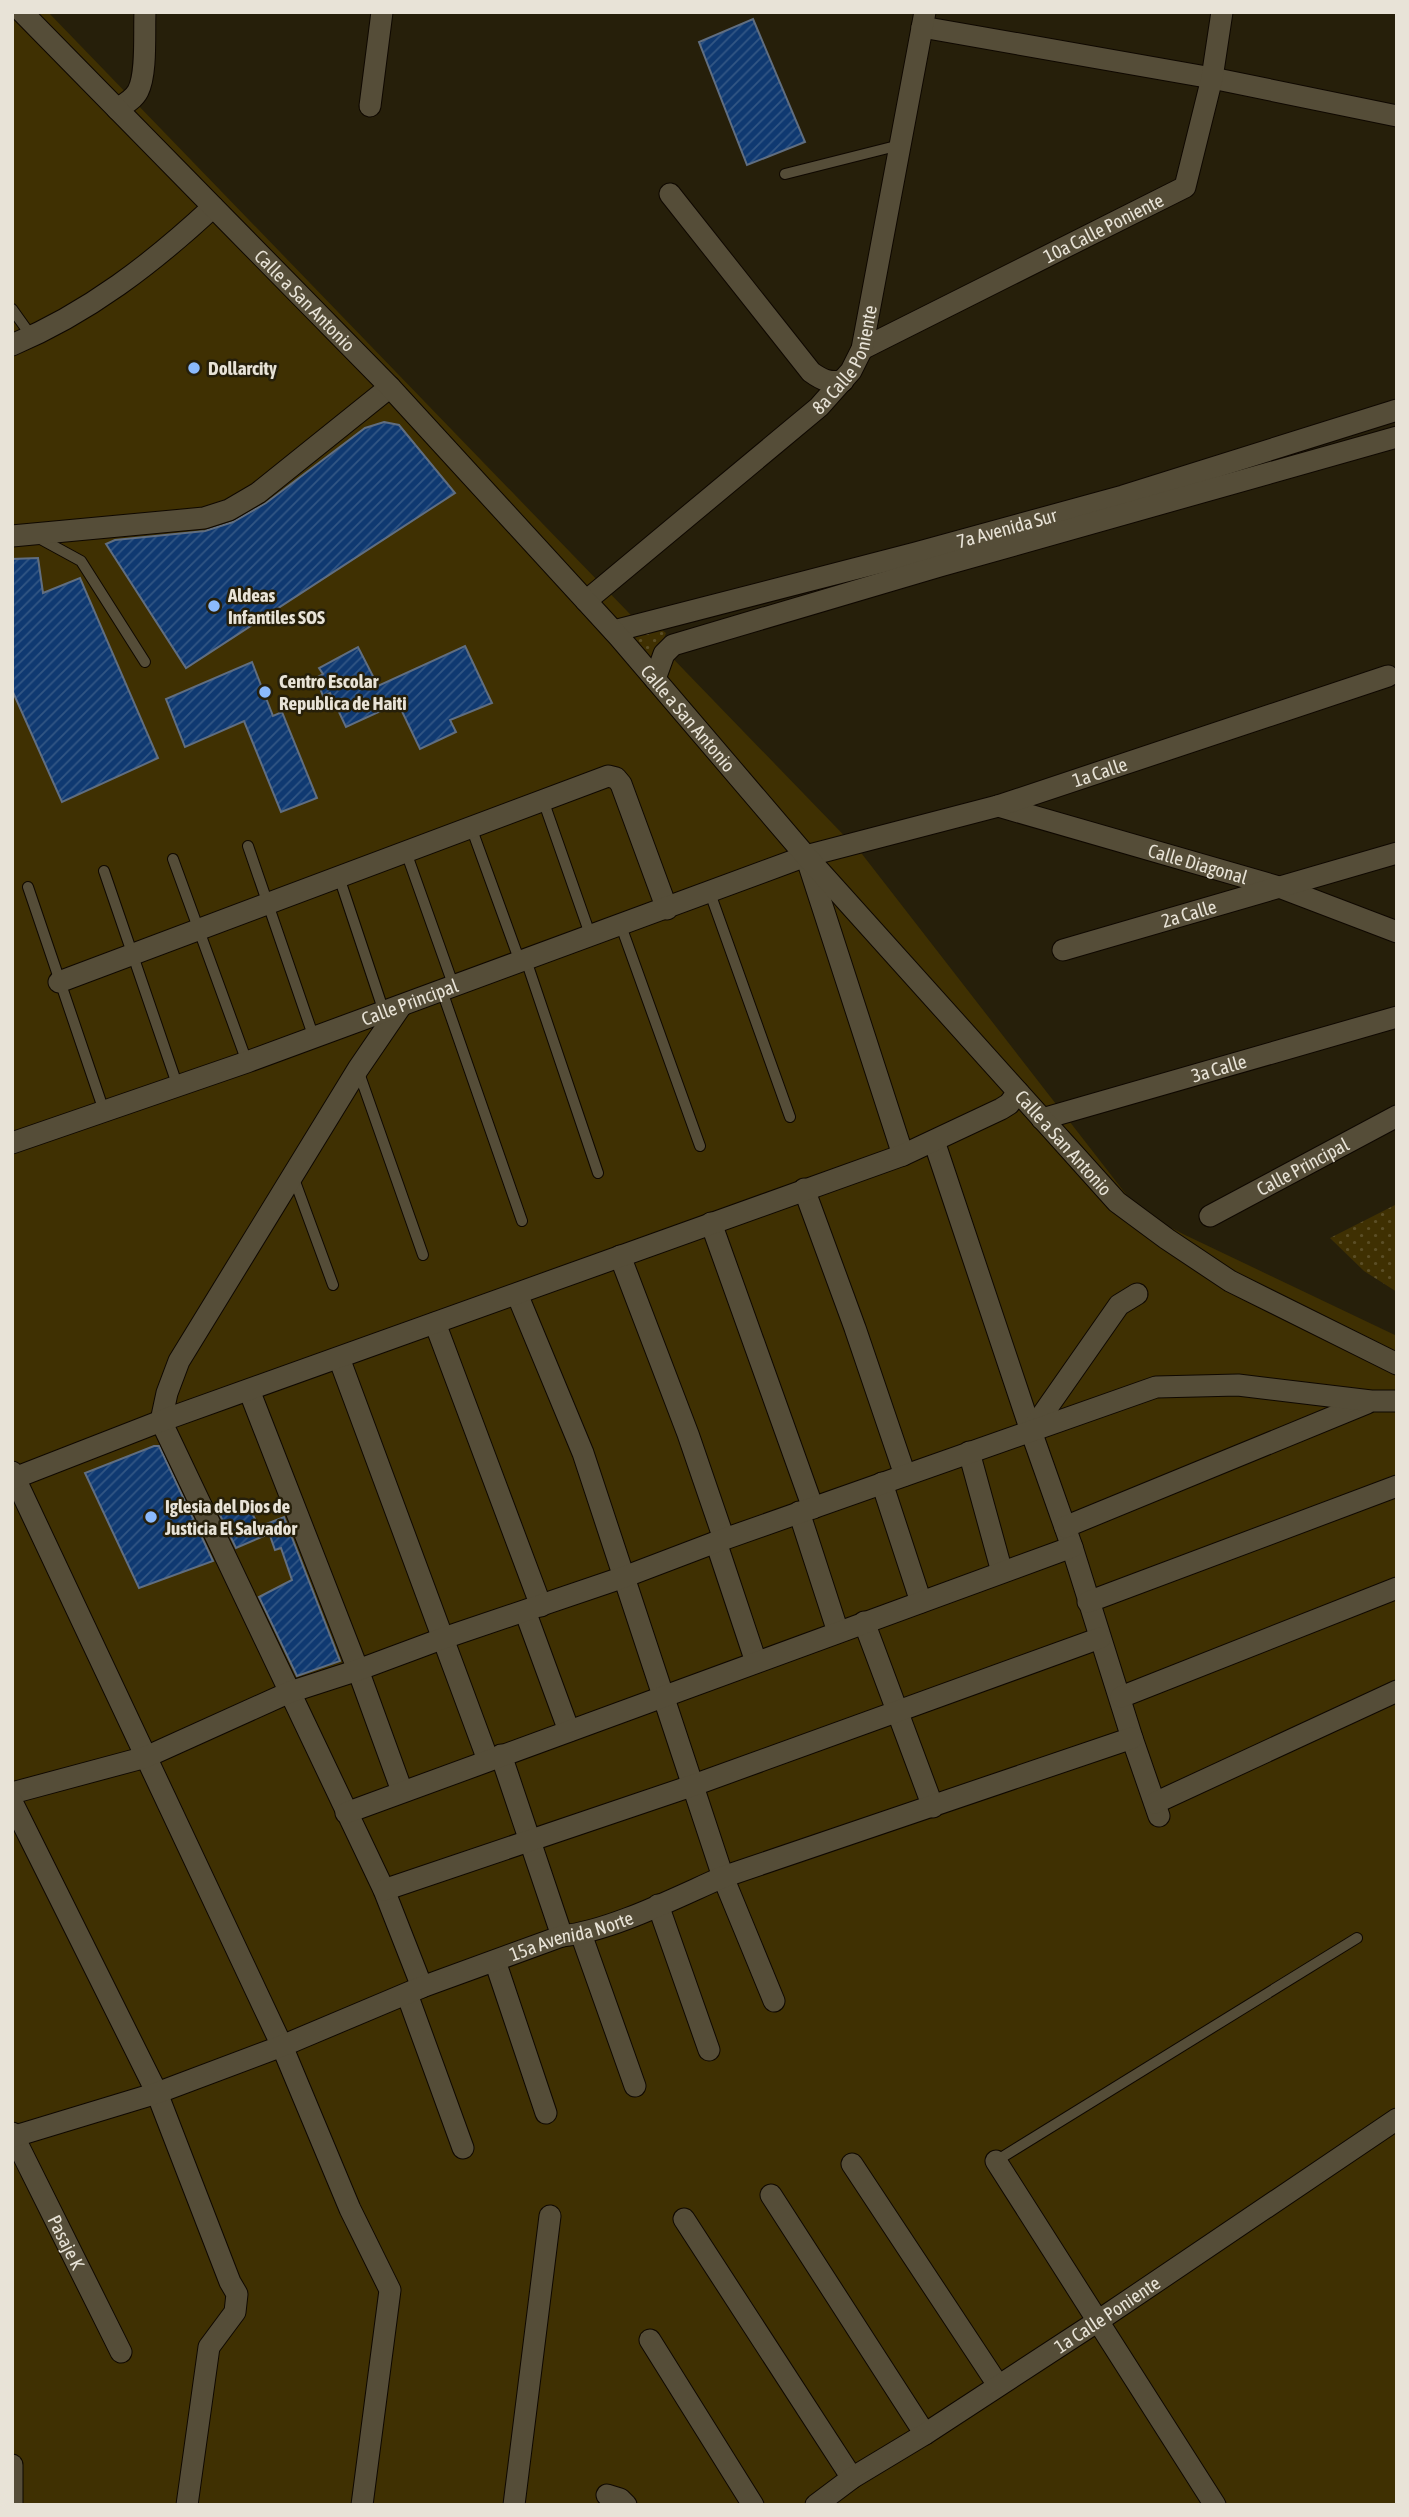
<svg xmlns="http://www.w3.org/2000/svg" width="1409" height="2517" font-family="'Asap Condensed',sans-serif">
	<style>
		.park { fill: #3f3002 }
		.garden { fill: url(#garden-dots) }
		.building { fill: url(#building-hatch); stroke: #606e81; stroke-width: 2 }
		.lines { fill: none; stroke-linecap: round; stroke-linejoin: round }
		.lane-casing { stroke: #0f0800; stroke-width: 12 }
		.street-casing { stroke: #0f0800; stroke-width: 23 }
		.secondary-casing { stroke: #0f0800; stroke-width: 23 }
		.lane { stroke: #554d38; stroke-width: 10 }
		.street { stroke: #554d38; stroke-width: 21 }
		.secondary { stroke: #554d38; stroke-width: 21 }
		.poi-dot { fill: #8bbafc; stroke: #261f0a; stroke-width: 2.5 }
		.labels { text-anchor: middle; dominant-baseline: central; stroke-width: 5; stroke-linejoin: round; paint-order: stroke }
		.street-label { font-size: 19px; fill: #e8e3d7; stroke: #261f0a }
		.poi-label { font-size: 19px; font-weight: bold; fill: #e8e3d7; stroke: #261f0a; text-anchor: start }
	</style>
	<defs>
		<pattern id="garden-dots" width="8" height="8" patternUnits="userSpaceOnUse" patternTransform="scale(1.75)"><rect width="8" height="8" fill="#3f3002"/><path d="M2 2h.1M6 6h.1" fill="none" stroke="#5b4e26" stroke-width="1.8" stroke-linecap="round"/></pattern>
		<pattern id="building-hatch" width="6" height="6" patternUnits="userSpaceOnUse" patternTransform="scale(1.75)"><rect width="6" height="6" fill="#0f3971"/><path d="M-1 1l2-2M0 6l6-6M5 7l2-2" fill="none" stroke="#325684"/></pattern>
	</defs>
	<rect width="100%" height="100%" fill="#261f0a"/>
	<!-- park -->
	<path class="park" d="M12 12H48L862 854 1139 1211 1183 1234 1397 1336V2505H12Z"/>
	<!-- garden -->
	<g class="garden">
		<path d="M662 630 666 633 654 665 630 635Z"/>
		<path d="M1397 1204V1292L1364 1271 1330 1238Z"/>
	</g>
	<!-- building -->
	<g class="building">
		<path d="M753 19 805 142 747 165 699 42Z"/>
		<path d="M384 422 399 425 455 493 186 668 106 544 115 540 205 531 233 522 266 503 365 428Z"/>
		<path d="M38 558 43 593 80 578 158 758 62 802 12 690V559Z"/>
		<path d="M465 646 492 703 450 720 456 732 420 749 398 703 346 727 330 693 323 696 316 678 323 674 319 668 358 647 378 686Z"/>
		<path d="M252 662 273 716 282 712 317 798 281 812 244 721 185 747 166 699Z"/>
		<path d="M154 1446H159L213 1561 139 1588 85 1473Z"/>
		<path d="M245 1500 264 1536 236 1548 219 1513Z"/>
		<path d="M284 1517 340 1661 297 1676 259 1597 292 1580 281 1548 275 1550 266 1524Z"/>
	</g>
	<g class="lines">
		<defs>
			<g id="lane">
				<path d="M785 174 900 145"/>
				<path d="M12 309 32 337"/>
				<path d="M37 537 81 561 145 662"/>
				<path d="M543 800 591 937"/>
				<path d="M471 827 520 962"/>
				<path d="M248 846 314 1038"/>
				<path d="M406 852 454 987"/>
				<path d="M173 859 247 1062"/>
				<path d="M104 871 178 1087"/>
				<path d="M339 877 384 1012"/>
				<path d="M28 887 104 1111"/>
				<path d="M710 893 790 1117"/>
				<path d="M621 926 700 1146"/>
				<path d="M526 960 598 1173"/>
				<path d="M442 991 522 1221"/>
				<path d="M358 1070 423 1255"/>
				<path d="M293 1176 333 1285"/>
				<path d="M996 2161 1357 1938"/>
			</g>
			<g id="street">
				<path d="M922 27 1212 78 1397 116"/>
				<path d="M370 106 382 12"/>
				<path d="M117 109C125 104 134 99 138 91 147 74 144 32 145 12"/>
				<path d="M670 194 811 372C822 380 829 383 843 381"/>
				<path d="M12 345C88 313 153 263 213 207"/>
				<path id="s1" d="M862 349 1185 187 1212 78 1222 12"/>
				<path d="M12 536 204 518 229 510 258 493 390 387"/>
				<path id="s2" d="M586 601 819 407 851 371 862 349 925 12"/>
				<path id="s3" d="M614 631 916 553 1123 496 1397 410"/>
				<path d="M655 679 664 654 673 645 940 566 1397 437"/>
				<path id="s4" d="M998 806 1279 887 1397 932"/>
				<path d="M806 856 903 1155"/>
				<path id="s5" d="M1063 950 1397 853"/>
				<path d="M59 982 608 776 616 778 621 784 667 909"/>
				<path d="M401 1006 358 1069 179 1361 167 1393 161 1421 384 1890 422 1987"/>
				<path id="s6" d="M1042 1119 1397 1017"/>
				<path d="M934 1141 1031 1431 1072 1547 1132 1738 1159 1816"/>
				<path id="s7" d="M12 1143 247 1062 806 856 998 806 1388 676"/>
				<path d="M804 1189 855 1328 905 1475"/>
				<path id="s8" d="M1210 1216 1397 1116"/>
				<path d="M711 1223 813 1508"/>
				<path d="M620 1256 688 1434 724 1539"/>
				<path d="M517 1294 583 1453 723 1877 774 2001"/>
				<path d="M435 1323 541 1606"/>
				<path d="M339 1358 488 1760"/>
				<path d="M249 1390 358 1670 402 1791"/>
				<path d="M1031 1431 1119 1305 1137 1294"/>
				<path d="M969 1452 1002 1572"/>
				<path d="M12 1472 282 2046 350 2209 390 2290 362 2505"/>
				<path d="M12 1479 161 1421 903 1155 1001 1109 1009 1104 1018 1092"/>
				<path d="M882 1483 921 1602"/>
				<path d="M799 1512 838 1632"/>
				<path d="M1065 1527 1367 1403"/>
				<path d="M716 1542 756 1662"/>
				<path d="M1088 1602 1397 1486"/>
				<path d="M525 1611 569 1731"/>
				<path d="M864 1622 933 1807"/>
				<path d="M1121 1697 1397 1588"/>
				<path d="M501 1755 562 1936"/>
				<path d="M12 1793 146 1757 290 1692 358 1670 444 1638 624 1577 716 1542 1156 1387 1238 1385 1371 1401H1397"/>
				<path d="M12 1802 157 2093 230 2282 237 2294 235 2312 209 2347 187 2505"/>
				<path d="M1155 1803 1397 1691"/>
				<path d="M346 1813 1072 1547"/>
				<path d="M384 1890 694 1785 1100 1638"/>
				<path d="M658 1905 709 2050"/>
				<path d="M581 1934 635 2086"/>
				<path d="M495 1961 546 2113"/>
				<path d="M407 1994 463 2148"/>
				<path id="s9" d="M12 2133 121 2352"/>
				<path id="s10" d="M12 2137 157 2093 282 2046 422 1987 562 1936C611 1931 677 1897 723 1877L1132 1738"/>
				<path d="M996 2161 1215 2505"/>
				<path d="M852 2164 998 2385"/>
				<path d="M771 2195 925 2434"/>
				<path d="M684 2219 852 2478"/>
				<path d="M650 2340 753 2505"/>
				<path d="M12 2465V2505"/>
				<path d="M607 2495 620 2499 626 2505"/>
				<path d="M514 2505 550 2216"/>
				<path id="s11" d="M816 2505 852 2478 925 2434 1098 2321 1397 2119"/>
			</g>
			<g id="secondary">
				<path id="s12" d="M22 12 390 387 619 637 806 856 1117 1202 1167 1239 1230 1281 1397 1364"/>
			</g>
		</defs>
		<!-- lane casing -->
		<use href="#lane" class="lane-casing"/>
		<!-- street casing -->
		<use href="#street" class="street-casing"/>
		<!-- secondary casing -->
		<use href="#secondary" class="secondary-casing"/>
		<!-- lane -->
		<use href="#lane" class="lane"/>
		<!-- street -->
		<use href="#street" class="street"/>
		<!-- secondary -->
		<use href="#secondary" class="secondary"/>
	</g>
	<!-- markers -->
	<g class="poi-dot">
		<circle cx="194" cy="368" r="7"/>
		<circle cx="214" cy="606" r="7"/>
		<circle cx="265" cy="692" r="7"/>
		<circle cx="151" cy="1517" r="7"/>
	</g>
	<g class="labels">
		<!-- street labels -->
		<g class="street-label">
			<text stroke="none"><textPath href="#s1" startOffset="270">10a Calle Poniente</textPath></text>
			<text stroke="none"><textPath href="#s12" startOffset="404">Calle a San Antonio</textPath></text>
			<text stroke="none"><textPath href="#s2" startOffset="359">8a Calle Poniente</textPath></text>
			<text stroke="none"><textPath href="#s3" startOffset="406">7a Avenida Sur</textPath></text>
			<text stroke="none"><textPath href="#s12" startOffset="971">Calle a San Antonio</textPath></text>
			<text stroke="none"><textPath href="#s7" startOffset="1150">1a Calle</textPath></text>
			<text stroke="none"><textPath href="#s4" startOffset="208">Calle Diagonal</textPath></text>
			<text stroke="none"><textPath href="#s5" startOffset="131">2a Calle</textPath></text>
			<text stroke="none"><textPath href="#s7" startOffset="422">Calle Principal</textPath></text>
			<text stroke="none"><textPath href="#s6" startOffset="184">3a Calle</textPath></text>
			<text stroke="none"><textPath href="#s12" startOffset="1538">Calle a San Antonio</textPath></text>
			<text stroke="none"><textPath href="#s8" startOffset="105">Calle Principal</textPath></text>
			<text stroke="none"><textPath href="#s10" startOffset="595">15a Avenida Norte</textPath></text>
			<text stroke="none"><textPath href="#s9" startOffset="122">Pasaje K</textPath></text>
			<text stroke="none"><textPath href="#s11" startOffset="348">1a Calle Poniente</textPath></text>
		</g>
		<!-- poi labels -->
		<g class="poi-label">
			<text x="208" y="368">Dollarcity</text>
			<text x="228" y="595">Aldeas<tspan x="228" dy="22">Infantiles SOS</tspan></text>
			<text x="279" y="681">Centro Escolar<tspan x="279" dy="22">Republica de Haiti</tspan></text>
			<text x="165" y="1506">Iglesia del Dios de<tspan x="165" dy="22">Justicia El Salvador</tspan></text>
		</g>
	</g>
	<!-- border -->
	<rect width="1409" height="2517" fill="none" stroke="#e8e3d7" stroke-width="28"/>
</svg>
